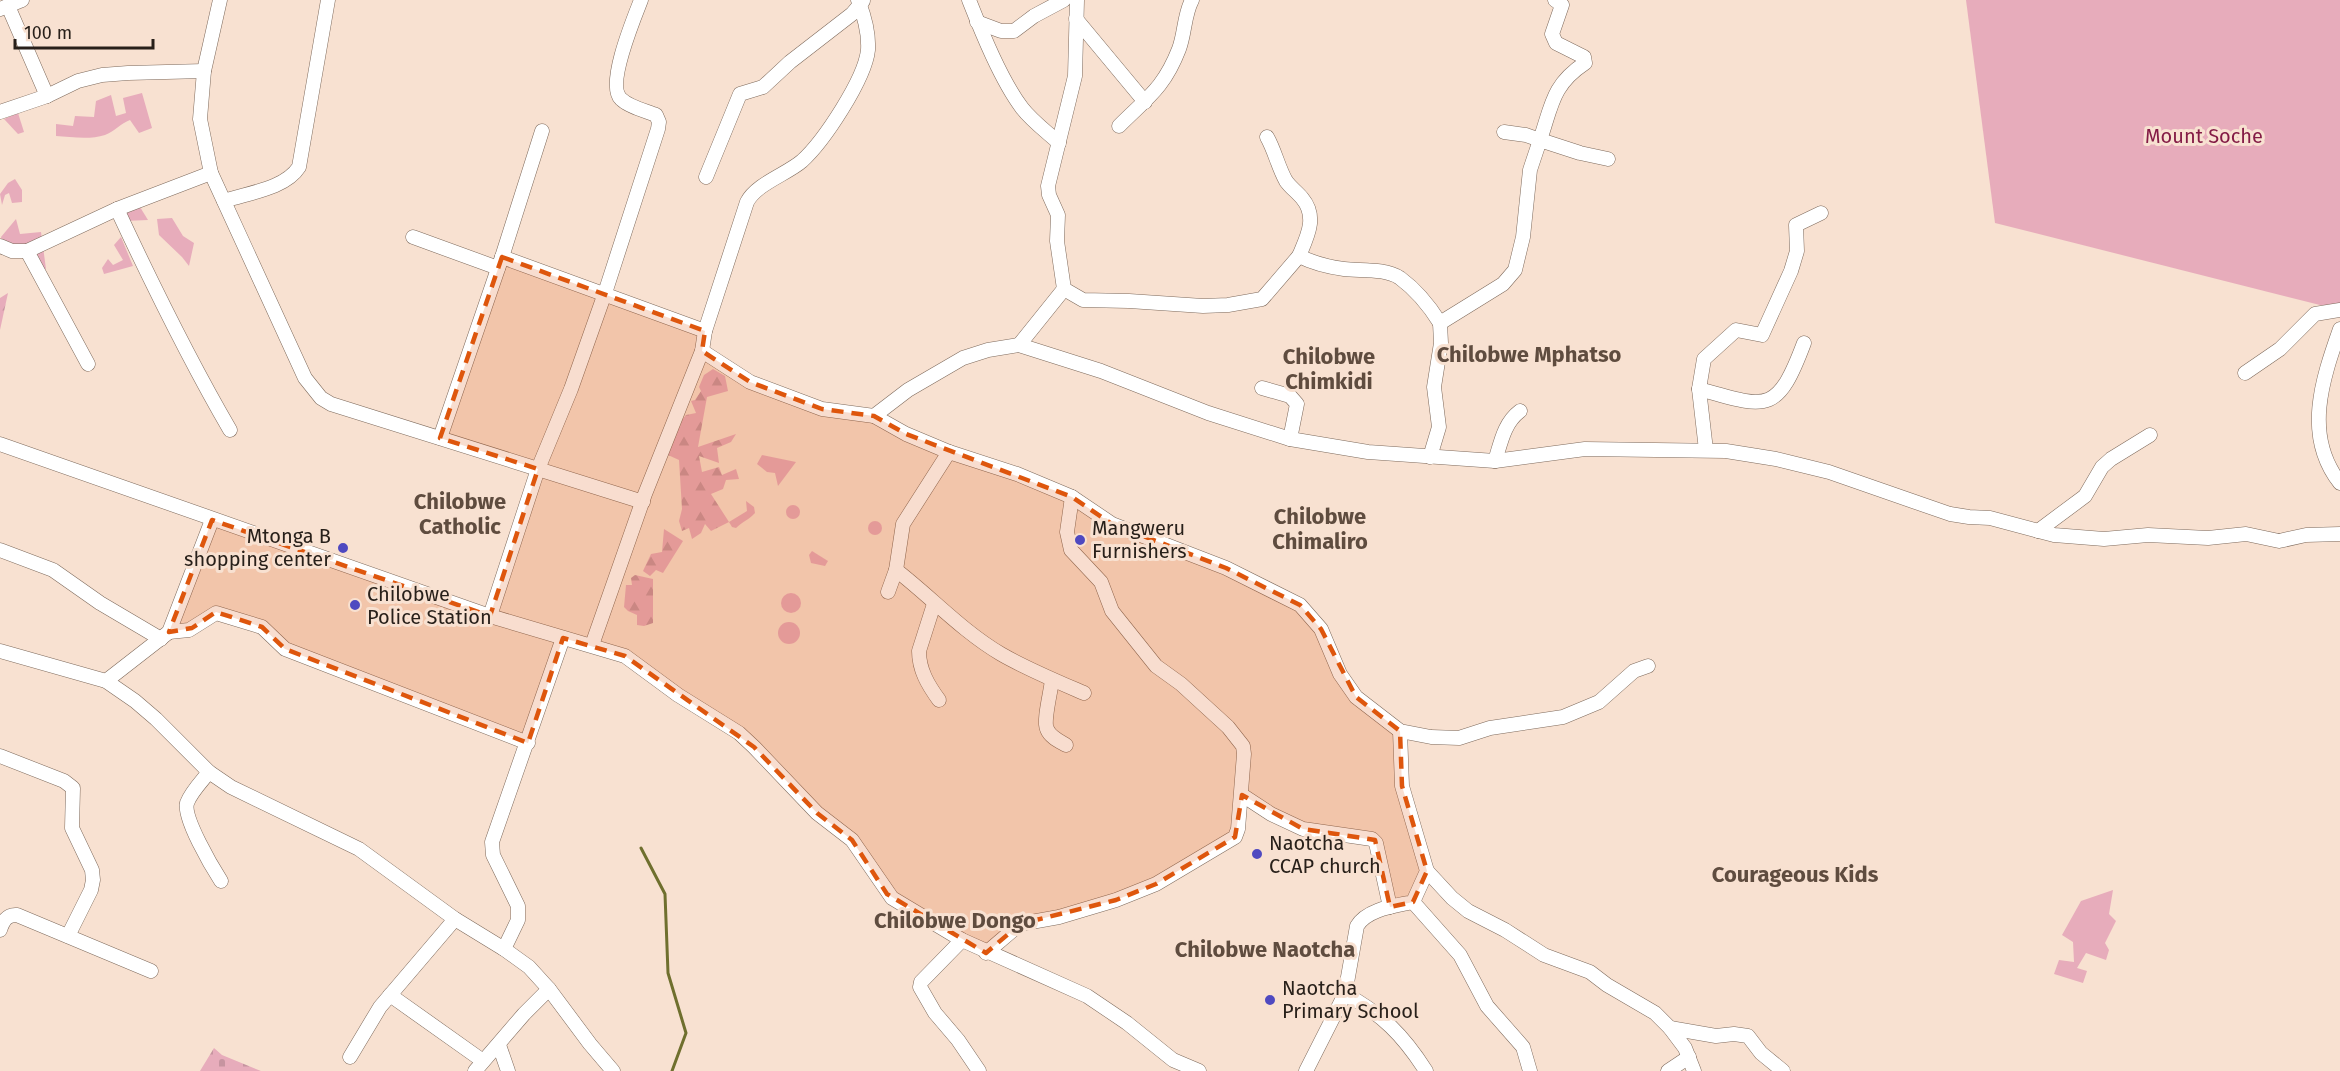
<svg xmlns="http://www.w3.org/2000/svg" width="2340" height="1071" font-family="'Fira Sans',sans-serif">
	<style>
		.forest { fill: url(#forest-firs) }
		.cemetery { fill: url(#cemetery-stones) }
		.park { fill: #e7acbb }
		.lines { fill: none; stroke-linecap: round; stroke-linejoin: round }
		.stream { stroke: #6f6f2e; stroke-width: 3 }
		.minor-casing { stroke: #7e6a5c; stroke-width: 15 }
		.minor { stroke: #fff; stroke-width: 14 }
		.marked { fill: #de560d; fill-opacity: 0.2; stroke: #de560d; stroke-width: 4.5; stroke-dasharray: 12 8; stroke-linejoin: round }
		.poi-dot { fill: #4f49c0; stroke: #f8e1d1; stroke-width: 2 }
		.labels { text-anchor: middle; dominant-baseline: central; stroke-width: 6; stroke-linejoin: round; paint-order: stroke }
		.park-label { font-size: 20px; fill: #841c46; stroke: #f8e1d1 }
		.poi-label { font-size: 20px; fill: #28201a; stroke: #f8e1d1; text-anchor: start }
		.quarter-label { font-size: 22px; font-weight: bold; fill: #5f4c3f; stroke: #f8e1d1 }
	</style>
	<defs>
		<pattern id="forest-firs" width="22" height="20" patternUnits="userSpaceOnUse" patternTransform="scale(1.5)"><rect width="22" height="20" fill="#e7acbb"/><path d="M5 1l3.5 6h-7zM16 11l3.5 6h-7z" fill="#c694a0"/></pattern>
		<pattern id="cemetery-stones" width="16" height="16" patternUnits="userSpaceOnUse" patternTransform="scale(1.5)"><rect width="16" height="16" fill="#e7acbb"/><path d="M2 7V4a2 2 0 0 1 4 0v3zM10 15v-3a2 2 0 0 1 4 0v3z" fill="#c694a0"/></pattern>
	</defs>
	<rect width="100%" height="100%" fill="#f8e1d1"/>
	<!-- forest -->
	<g class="forest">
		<path d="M8 293 0 330V298Z"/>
		<path d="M713 369 725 376 728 391 707 397 698 447 736 434 731 442 717 448 719 463 699 456 702 472 719 467 722 475 736 469 739 479 726 480 723 489 711 494 729 522 711 531 705 524 701 533 692 539 689 528 682 531 679 521 682 509 679 460 668 455 675 426 680 427 681 421 686 415 696 413 691 401 695 400 701 391 699 387 704 375Z"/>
		<path d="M664 529 683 541 663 573 656 570 650 576 643 571 651 554 662 552Z"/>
		<path d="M635 575 653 579V623L644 626 637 625V615L628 611 624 607 626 585H632L631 578Z"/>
	</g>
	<!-- cemetery -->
	<path class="cemetery" d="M214 1048 222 1055 261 1071H200Z"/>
	<!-- park -->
	<g class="park">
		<path d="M1966 0H2340V310L1995 223Z"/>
		<path d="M142 93 152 128 139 133 130 120C121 123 114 132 105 135 90 140 71 137 56 136V124L73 126 75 116 94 117 96 101 111 95 116 116 126 113 123 98Z"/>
		<path d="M18 113 24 132 18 134 4 119Z"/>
		<path d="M15 179 22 190V202L12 203 9 193 5 195 2 205 0 194 8 183Z"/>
		<path d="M140 207 148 220 125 221V209Z"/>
		<path d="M172 218 183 236 194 243 189 266 182 257 159 235 157 219Z"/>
		<path d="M16 219 20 234 41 232 46 269 35 267 33 251 3 246 1 237Z"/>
		<path d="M121 237 133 266 104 274 102 268 108 259 113 265 123 260 114 245Z"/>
		<path d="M762 455 796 462 778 486 775 473 767 472 757 464Z"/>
		<path d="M746 501 754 507 755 513C749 520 743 521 736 528L732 527 729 522 747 511Z"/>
		<circle cx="793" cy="512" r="7"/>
		<circle cx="875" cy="528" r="7"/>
		<path d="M812 551 828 561 825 566 811 563 809 555Z"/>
		<circle cx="791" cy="603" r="10"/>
		<circle cx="789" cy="633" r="11"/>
		<path d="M2113 890 2109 914 2116 921 2105 943 2109 950 2106 960 2086 953 2077 968 2087 971 2083 983 2054 974 2059 960 2074 962 2073 942 2062 935 2081 901Z"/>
	</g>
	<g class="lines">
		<!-- stream -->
		<path class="stream" d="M641 848 665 894 668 973 686 1033 672 1071"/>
		<defs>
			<g id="minor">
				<path d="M969 0C982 33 1001 80 1022 108 1032 121 1047 132 1059 143"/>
				<path d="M1077 0 1075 76 1048 186 1049 195 1058 215 1057 241 1064 289 1083 300 1129 301 1203 306 1228 305 1262 299 1299 256"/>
				<path d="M8 6 47 96"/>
				<path d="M0 9 22 0"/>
				<path d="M1076 19 1145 102"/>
				<path d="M977 22 1001 31H1014L1034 16 1064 0"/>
				<path d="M0 112 47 96 78 81 102 75 128 73 204 71"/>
				<path d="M1119 126C1147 98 1164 88 1179 49 1185 33 1184 15 1192 0"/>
				<path d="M1504 132 1526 135 1540 140C1552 105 1552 85 1585 63L1584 57 1556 43 1552 34 1562 5 1555 0"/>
				<path d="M1267 137C1275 151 1278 167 1286 181 1290 187 1297 192 1302 198 1318 217 1307 237 1299 256 1313 263 1329 267 1344 269 1361 271 1385 268 1400 278 1415 289 1430 307 1440 323"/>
				<path d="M211 173 305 378 321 398 331 404 643 502"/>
				<path d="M706 177 740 94 763 87 790 62 852 14 863 1"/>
				<path d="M224 201C247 193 285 189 299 167L328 0"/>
				<path d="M117 209C152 284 188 358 230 430"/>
				<path d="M413 237 498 268"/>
				<path d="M0 246 12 251H27L117 209 211 173 200 119 204 71 220 0"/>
				<path d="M27 251 88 364"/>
				<path d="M502 257 705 331"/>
				<path d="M1440 323 1503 284 1515 270 1523 237 1530 170 1540 140 1580 153 1608 159"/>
				<path d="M2340 329C2322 380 2303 436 2340 483"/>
				<path d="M1019 345 1064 289"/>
				<path d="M702 351 750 382 822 409 874 416 908 390 963 358 988 350 1019 345 1101 371 1208 413 1290 439 1368 452 1495 461 1585 449 1726 451 1776 459 1829 472 1950 514 1969 517 1990 518 2054 535 2104 539 2148 535 2208 538 2246 534 2279 541 2306 535 2340 534"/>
				<path d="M2245 373 2280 349 2315 314 2340 310"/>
				<path d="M1262 388 1290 396 1297 404 1290 439"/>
				<path d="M1699 389C1767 408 1777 415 1804 343"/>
				<path d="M874 416 906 434 949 452 1017 474 1072 497 1112 524 1226 568 1300 605 1321 629 1340 674 1356 697 1400 731 1431 737 1459 738 1490 728 1563 717 1599 702 1634 671 1648 666"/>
				<path d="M440 438 502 257 542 131"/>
				<path d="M0 444 490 616 625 656 678 695 739 733 754 747 817 813 852 840 892 898 962 940 1087 996 1127 1023 1173 1060 1199 1071"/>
				<path d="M1706 450 1699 389 1704 359 1736 330 1762 335 1791 271 1797 251 1796 225 1821 213"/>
				<path d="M1430 457 1439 427 1434 387 1441 343 1440 323"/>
				<path d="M1495 461C1501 442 1504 423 1520 411"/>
				<path d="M2038 531 2085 496 2102 467 2111 459 2150 435"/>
				<path d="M0 550 53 570 100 603 161 639"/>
				<path d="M896 570C931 597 962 631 1001 654 1027 669 1056 681 1084 693"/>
				<path d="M888 592 896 570 903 524 949 452"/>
				<path d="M934 604 919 651C919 670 928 685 939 700"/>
				<path d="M490 616 538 469 571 389 605 293 658 129 659 122 656 115C646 111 629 107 621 99 606 85 634 18 641 0"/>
				<path d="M169 632 189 630 216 613 262 627 285 649 528 743"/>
				<path d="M592 645 645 494 702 351 705 331 747 202C756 184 787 174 802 161 824 141 865 79 868 50 869 33 864 15 858 0"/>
				<path d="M0 651 106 681 135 701 156 719 209 772 231 787 359 849 455 919 504 949 529 967 549 989 590 1044 613 1071"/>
				<path d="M1052 680C1051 691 1043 721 1047 729 1050 737 1059 741 1066 745"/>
				<path d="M106 681 169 632 212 520"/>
				<path d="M0 756 64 781 73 788 72 828 92 870 93 880 91 890 68 936"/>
				<path d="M209 772C202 781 191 792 187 803 183 818 212 867 221 881"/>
				<path d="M1242 795 1271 814 1303 829 1372 839 1376 843 1390 907"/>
				<path d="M1427 871 1452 898 1468 911 1505 930 1544 955 1590 972 1607 985 1655 1013 1670 1028 1685 1048 1694 1071"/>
				<path d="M1413 902 1460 955 1487 1006 1523 1047 1530 1071"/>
				<path d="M0 930C3 921 7 914 17 915L151 971"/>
				<path d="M962 940 921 982 920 987 935 1013 958 1040 979 1071"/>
				<path d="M504 949 518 920V906L493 855 492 842 563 638"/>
				<path d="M986 953 1020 924 1059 917 1116 900 1156 884 1235 837 1238 829 1244 754 1243 746 1228 727 1181 684 1156 666 1112 611 1101 582 1071 550 1067 532 1072 497"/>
				<path d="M1345 994C1382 1014 1403 1035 1426 1071"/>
				<path d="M390 995 483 1061"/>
				<path d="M1670 1028 1716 1036 1734 1034 1748 1036 1761 1053 1783 1071"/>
				<path d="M499 1045 508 1071"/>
				<path d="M350 1057 380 1007 455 919"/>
				<path d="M475 1071 524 1014 549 989"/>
				<path d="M1306 1071 1345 994 1357 926C1367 909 1395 906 1413 902L1427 871 1402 786 1400 731"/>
				<path d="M1668 1071 1689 1057"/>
			</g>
		</defs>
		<!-- minor casing -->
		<use href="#minor" class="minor-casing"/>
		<!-- minor -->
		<use href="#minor" class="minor"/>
	</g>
	<!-- marked area -->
	<path class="marked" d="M502 257 705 331 702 351 750 382 822 409 874 416 906 434 1072 497 1112 524 1226 568 1300 605 1321 629 1356 697 1400 731 1402 786 1427 871 1413 902 1390 907 1375 840 1303 829 1242 795 1235 837 1156 884 1116 900 1020 924 986 953 887 894 852 840 817 813 754 747 625 656 563 638 528 743 285 649 262 627 216 612 192 628 169 632 212 520 490 616 538 469 440 438Z"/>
	<!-- markers -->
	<g class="poi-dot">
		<circle cx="1080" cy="540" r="6"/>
		<circle cx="343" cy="548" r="6"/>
		<circle cx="355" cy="605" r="6"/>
		<circle cx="1257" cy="854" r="6"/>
		<circle cx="1270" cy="1000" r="6"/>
	</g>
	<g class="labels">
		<!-- park labels -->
		<g class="park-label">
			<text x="2204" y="136">Mount Soche</text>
		</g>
		<!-- poi labels -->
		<g class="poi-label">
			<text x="1092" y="528">Mangweru<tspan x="1092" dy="23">Furnishers</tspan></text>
			<text x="331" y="536" text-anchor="end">Mtonga B<tspan x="331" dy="23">shopping center</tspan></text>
			<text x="367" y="594">Chilobwe<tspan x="367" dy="23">Police Station</tspan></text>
			<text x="1269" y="843">Naotcha<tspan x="1269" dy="23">CCAP church</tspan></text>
			<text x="1282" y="988">Naotcha<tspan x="1282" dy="23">Primary School</tspan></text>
		</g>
		<!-- quarter labels -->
		<g class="quarter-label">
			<text x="1529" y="354">Chilobwe Mphatso</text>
			<text x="1329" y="356">Chilobwe<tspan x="1329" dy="25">Chimkidi</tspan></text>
			<text x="460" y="501">Chilobwe<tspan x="460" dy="25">Catholic</tspan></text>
			<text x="1320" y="516">Chilobwe<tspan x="1320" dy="25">Chimaliro</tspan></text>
			<text x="1795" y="874">Courageous Kids</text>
			<text x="955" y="920">Chilobwe Dongo</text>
			<text x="1265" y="949">Chilobwe Naotcha</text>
		</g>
	</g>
	<!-- scale -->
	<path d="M15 39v9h138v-9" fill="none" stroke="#28201a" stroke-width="3"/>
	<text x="24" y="39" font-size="18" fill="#28201a" stroke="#f8e1d1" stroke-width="4.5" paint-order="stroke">100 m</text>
</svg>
